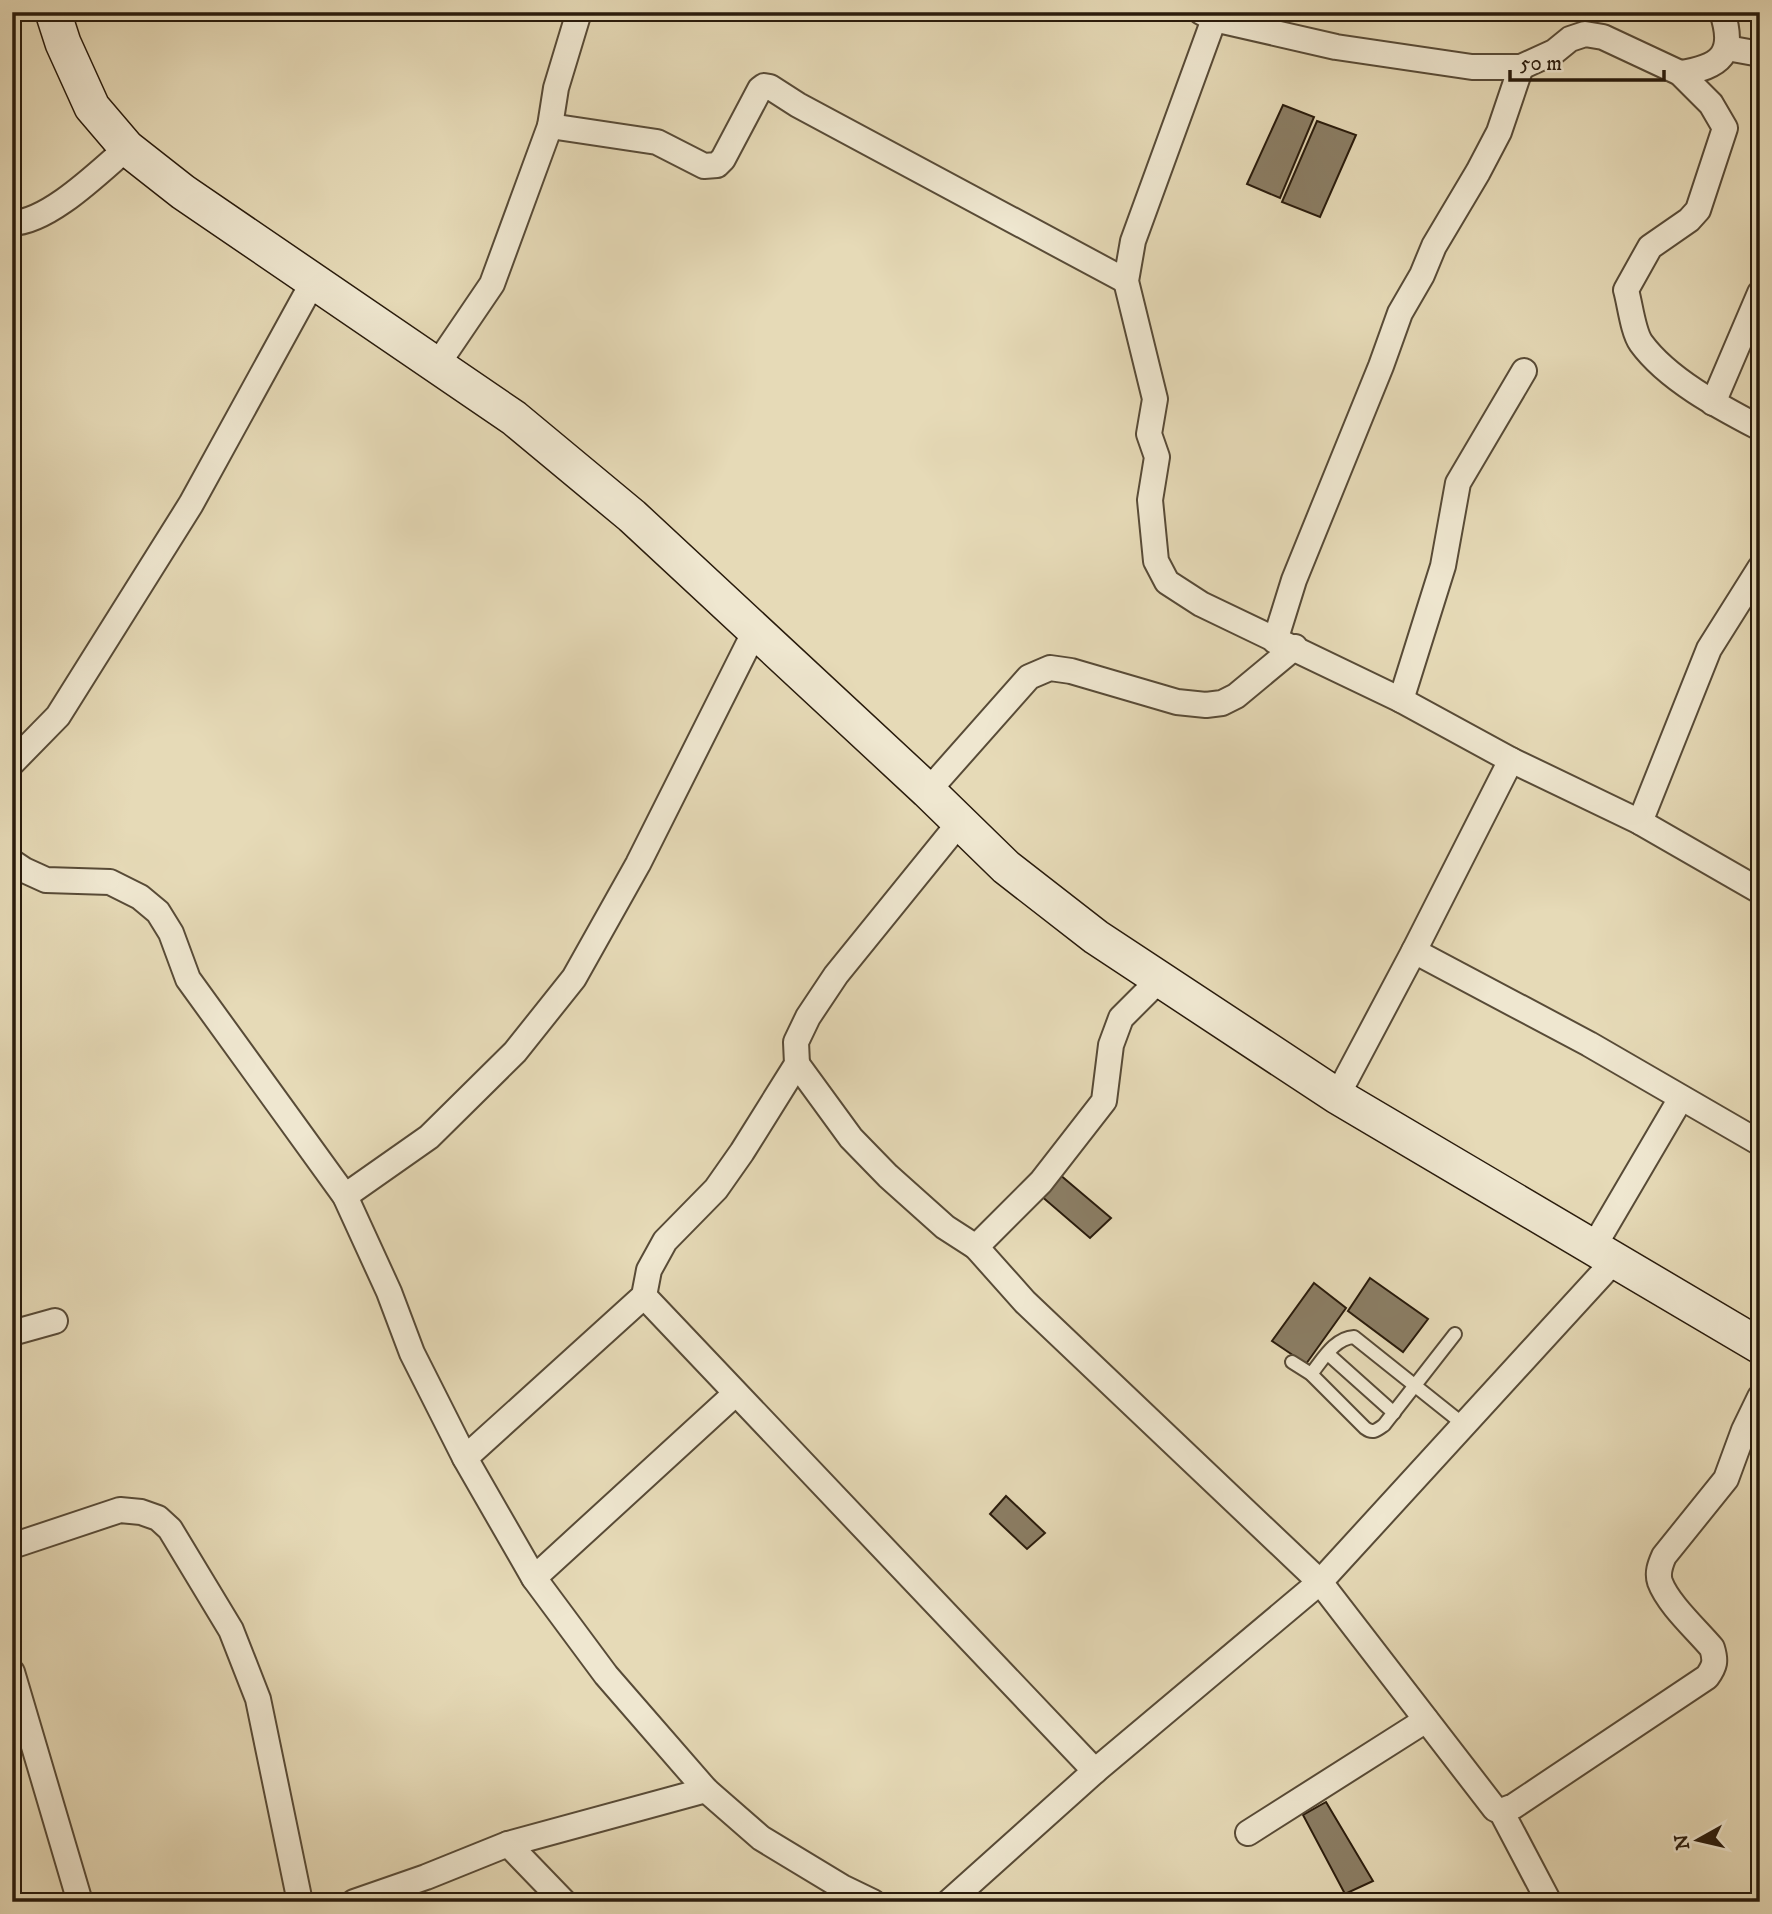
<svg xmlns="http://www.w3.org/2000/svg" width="1772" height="1914" font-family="'IM FELL DW Pica',serif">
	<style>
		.building { fill: #8b7e65; stroke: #291b0c; stroke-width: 2 }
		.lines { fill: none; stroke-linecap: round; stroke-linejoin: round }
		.lane-casing { stroke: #584b37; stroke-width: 16 }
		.street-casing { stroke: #584b37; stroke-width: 28 }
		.secondary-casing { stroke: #291b0c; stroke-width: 38 }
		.lane { stroke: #efe7d0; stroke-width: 12 }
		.street { stroke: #efe7d0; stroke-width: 24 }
		.secondary { stroke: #efe7d0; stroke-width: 35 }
	</style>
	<rect width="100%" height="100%" fill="#e6dab7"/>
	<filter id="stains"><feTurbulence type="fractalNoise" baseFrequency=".00286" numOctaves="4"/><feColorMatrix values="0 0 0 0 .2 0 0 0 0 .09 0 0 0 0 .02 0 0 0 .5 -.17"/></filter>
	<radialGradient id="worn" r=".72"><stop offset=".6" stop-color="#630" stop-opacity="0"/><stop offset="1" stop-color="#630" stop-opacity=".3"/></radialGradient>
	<!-- building -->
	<g class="building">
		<path d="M1283 105 1314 117 1280 198 1247 184Z"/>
		<path d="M1317 121 1356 135 1320 217 1282 202Z"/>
		<path d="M1059 1174 1111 1218 1090 1238 1040 1195Z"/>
		<path d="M1370 1278 1428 1319 1403 1352 1348 1311Z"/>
		<path d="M1314 1283 1346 1308 1306 1364 1272 1341Z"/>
		<path d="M1006 1496 1045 1533 1027 1549 990 1514Z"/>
		<path d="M1326 1802 1373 1881 1345 1894 1303 1815Z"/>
	</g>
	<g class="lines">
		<defs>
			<g id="lane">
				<path d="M1328 1354 1394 1413"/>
				<path d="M1292 1362 1311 1374 1365 1428C1373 1434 1377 1430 1384 1425L1455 1334"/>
				<path d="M1311 1374C1322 1361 1334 1338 1354 1337L1463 1424"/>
			</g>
			<g id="street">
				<path d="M1201 12 1214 19 1336 47 1472 67H1521L1554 52 1570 39 1585 34 1603 37 1680 73 1711 104 1725 128 1698 210 1689 220 1650 247 1626 290C1630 304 1633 332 1641 343 1668 380 1720 407 1760 428"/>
				<path d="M1214 19 1133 241 1126 281 1155 399 1149 434 1157 457 1150 500 1156 561 1167 582 1201 604 1401 700 1511 760 1640 822 1760 891"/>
				<path d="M1727 48 1760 54"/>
				<path d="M1680 73C1721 67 1736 54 1722 12"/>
				<path d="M550 126 657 142 704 166 717 165 723 159 760 89 764 86 770 87 798 105 1126 281"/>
				<path d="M12 223C49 222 99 172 127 148"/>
				<path d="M437 365 492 284 550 126 556 88 579 12"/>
				<path d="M1713 403 1760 293"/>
				<path d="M1275 641 1294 580 1381 366 1400 313 1422 275 1434 246 1478 172 1499 132 1521 67"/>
				<path d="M1401 700 1443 566 1458 483 1524 371"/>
				<path d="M12 763 58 716 191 504 313 282"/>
				<path d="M928 791 1029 677 1050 668 1071 671 1177 702 1206 705 1222 703 1236 696 1295 647"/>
				<path d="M1640 822 1709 649 1760 568"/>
				<path d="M12 862 24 870 46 880 110 882 140 897 158 912 171 933 188 979 345 1196 389 1292 412 1353 465 1458 534 1578 606 1675 706 1790 761 1838 842 1887 873 1902"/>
				<path d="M1414 951 1589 1044 1760 1143"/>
				<path d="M797 1064 851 1138 888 1176 945 1227 976 1247 1025 1302 1320 1582 1495 1809 1501 1811 1514 1806 1707 1677C1715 1666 1716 1661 1712 1648 1697 1630 1668 1604 1660 1582 1657 1573 1660 1565 1664 1556L1726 1479 1744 1430 1760 1397"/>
				<path d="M1337 1096 1414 951 1511 760"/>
				<path d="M345 1196 429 1137 515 1052 574 978 638 864 755 631"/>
				<path d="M976 1247 1041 1182 1104 1101 1111 1045 1121 1018 1161 978"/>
				<path d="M1593 1248 1681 1098"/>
				<path d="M644 1296 1095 1771"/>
				<path d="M12 1333 55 1321"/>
				<path d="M465 1458 644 1296 649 1270 665 1241 716 1189 742 1152 797 1064 796 1042 808 1017 836 975 960 822"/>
				<path d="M12 1546 120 1510 141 1512 158 1518 170 1529 231 1630 258 1699 300 1902"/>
				<path d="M534 1578 735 1394"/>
				<path d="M12 1672 80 1902"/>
				<path d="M1501 1811 1549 1902"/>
				<path d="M1248 1833 1426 1720"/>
				<path d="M508 1844 564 1902"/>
				<path d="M354 1902 426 1877 508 1844 706 1790"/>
				<path d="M949 1902 1095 1771 1320 1582 1614 1261"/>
			</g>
			<path id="secondary" d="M53 12 63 43 92 107 127 148 183 192 514 418 632 516 928 791 1006 867 1096 937 1337 1096 1760 1346"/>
		</defs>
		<!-- lane casing -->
		<use href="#lane" class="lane-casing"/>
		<!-- street casing -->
		<use href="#street" class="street-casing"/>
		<!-- secondary casing -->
		<use href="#secondary" class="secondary-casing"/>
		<!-- lane -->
		<use href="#lane" class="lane"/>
		<!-- street -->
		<use href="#street" class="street"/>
		<!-- secondary -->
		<use href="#secondary" class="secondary"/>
	</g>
	<!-- margin -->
	<rect width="1772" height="1914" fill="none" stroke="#e6dab7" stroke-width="42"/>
	<rect x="14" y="14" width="1744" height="1886" fill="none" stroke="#291b0c" stroke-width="3.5"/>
	<rect x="21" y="21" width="1730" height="1872" fill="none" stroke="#291b0c" stroke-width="2"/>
	<!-- north arrow -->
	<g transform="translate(1698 1840) rotate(262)" stroke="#efe7d0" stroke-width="5" paint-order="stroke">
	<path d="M0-5L12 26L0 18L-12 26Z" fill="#291b0c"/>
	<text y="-10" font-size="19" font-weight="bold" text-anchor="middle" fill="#291b0c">N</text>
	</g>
	<!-- scale -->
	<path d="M1510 70v10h154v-10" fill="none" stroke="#291b0c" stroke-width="3.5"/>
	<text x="1520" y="70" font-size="21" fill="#291b0c" stroke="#efe7d0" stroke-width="5" paint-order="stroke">50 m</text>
	<rect width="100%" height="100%" filter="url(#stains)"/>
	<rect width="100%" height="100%" fill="url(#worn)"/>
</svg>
